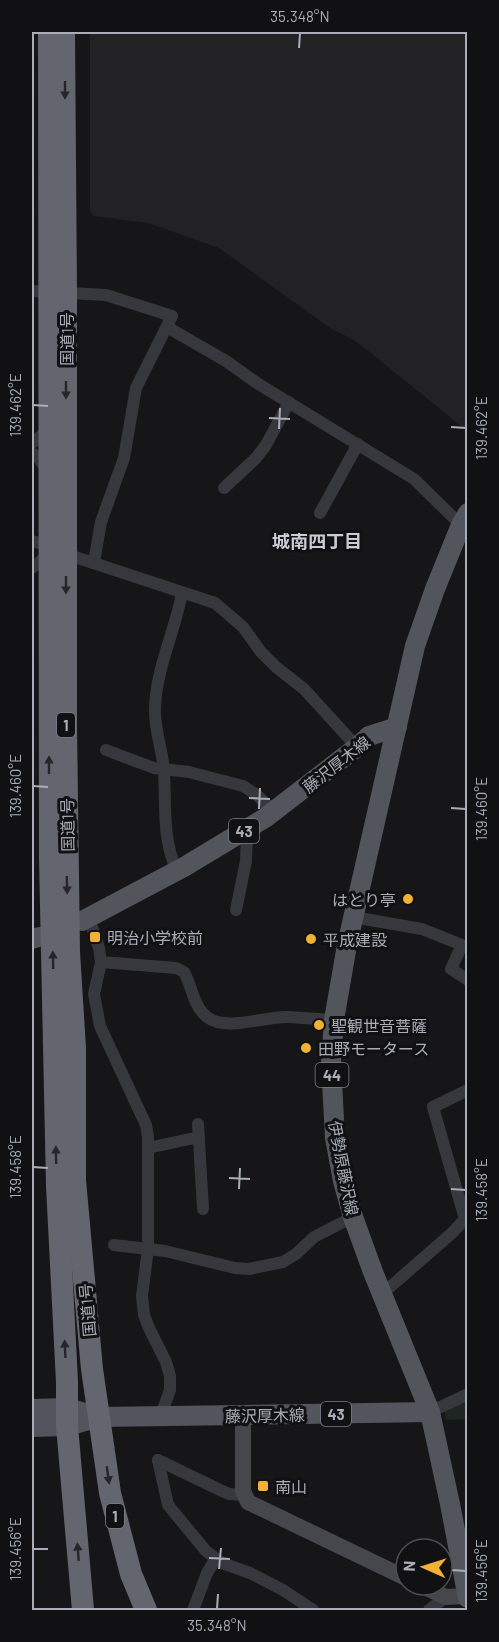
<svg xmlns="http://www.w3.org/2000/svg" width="499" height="1642" font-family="Barlow,'Noto Sans JP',sans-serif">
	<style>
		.built { fill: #222225 }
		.green { fill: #1e261f }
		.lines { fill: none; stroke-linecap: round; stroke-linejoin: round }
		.street { stroke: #37383d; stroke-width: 12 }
		.secondary { stroke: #45474d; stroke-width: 16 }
		.primary { stroke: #53555c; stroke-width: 20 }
		.highway { stroke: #63666e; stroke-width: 22 }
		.oneway { fill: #26262a }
		.ticks { fill: none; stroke: #a8adb8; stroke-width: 2 }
		.poi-dot { fill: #f2b134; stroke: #111113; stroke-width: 2 }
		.labels { text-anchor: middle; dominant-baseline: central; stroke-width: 6; stroke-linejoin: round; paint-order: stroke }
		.shield { fill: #111113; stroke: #7b7e86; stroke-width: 1.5 }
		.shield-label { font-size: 15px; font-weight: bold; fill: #a8adb8 }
		.street-label { font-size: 16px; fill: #a8adb8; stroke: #111113 }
		.poi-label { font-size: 16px; fill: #a8adb8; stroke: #111113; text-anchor: start }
		.neighbourhood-label { font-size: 18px; font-weight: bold; fill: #c9ccd4; stroke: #111113 }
		.neatline { fill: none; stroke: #a8adb8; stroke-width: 2 }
		.ticks-label { font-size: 15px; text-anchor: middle; fill: #a8adb8 }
	</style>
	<rect width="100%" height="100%" fill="#161618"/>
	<!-- built -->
	<path class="built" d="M90 32H467V431L371 353 352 339 330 328 219 248 148 223 94 216 90 211Z"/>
	<!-- green -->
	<path class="green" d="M467 1400V1419L446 1420 444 1411Z"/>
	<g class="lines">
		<!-- street -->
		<g class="street">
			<path d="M32 291 106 295 172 316 136 388 124 458 101 522 94 562"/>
			<path d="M167 327 226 361 257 383 414 479 461 525"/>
			<path d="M32 443 46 432 48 427"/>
			<path d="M32 453 38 457 47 471"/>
			<path d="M224 488 256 458 266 445 289 402"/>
			<path d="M320 513 358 444"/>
			<path d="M32 541 50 546"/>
			<path d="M66 554 215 603 243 627 261 652 276 667 304 689 357 747"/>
			<path d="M32 568 50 553"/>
			<path d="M106 750 154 768 189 772 243 786 257 795 274 812"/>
			<path d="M177 871C162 839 166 806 164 772 163 751 154 730 155 708 156 669 175 631 182 593"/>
			<path d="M236 910 246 861 247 829"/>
			<path d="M353 917 422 929 462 945 451 969 468 980"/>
			<path d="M89 918 99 948 101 962 94 994 100 1026 146 1125 148 1137V1249L142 1296 144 1315 149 1328 166 1362 170 1376V1390L161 1415"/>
			<path d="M101 962 176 968 184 972C192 986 193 1006 207 1017 226 1032 266 1016 288 1017 304 1018 319 1019 334 1020"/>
			<path d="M468 1090 433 1107 465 1219 468 1222"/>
			<path d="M198 1124 203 1209"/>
			<path d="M148 1148 199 1137"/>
			<path d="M114 1245 165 1251 235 1268 249 1269 283 1262 296 1254 314 1237 353 1217"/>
			<path d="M380 1289 390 1287 452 1233 465 1219"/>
			<path d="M430 1412 468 1394"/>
			<path d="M158 1460 168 1505 206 1551 222 1563 250 1573 283 1590 313 1610"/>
			<path d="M158 1460 220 1490 229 1494 243 1495"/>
			<path d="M193 1610 207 1573 215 1560"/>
			<path d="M429 1610 446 1597"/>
		</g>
		<!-- secondary -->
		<g class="secondary">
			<path d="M243 1415V1491L248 1502 406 1578"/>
			<path d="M420 1585 446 1597 467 1596"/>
		</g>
		<!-- primary -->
		<g class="primary">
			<path d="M468 513 461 525 435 589 415 646 347 945 334 1020 331 1063 335 1138 343 1181 353 1217 373 1272 430 1412 450 1504 468 1598"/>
			<path d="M82 921 184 867 265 818 357 747 369 736 397 727"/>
			<path d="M32 939 39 937"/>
			<path d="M32 1409 68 1408 82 1412"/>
			<path d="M32 1427 67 1426 99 1417 430 1412"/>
		</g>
		<!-- highway -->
		<g class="highway">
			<path d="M49 32 50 859 57 1186 67 1382V1426L83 1610"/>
			<path d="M64 32 66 292V725L69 952 75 1048V1180L92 1369 110 1493 131 1574 146 1610"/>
		</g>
	</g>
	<!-- one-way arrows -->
	<defs><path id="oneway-solid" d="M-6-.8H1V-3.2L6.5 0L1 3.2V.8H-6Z" transform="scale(1.5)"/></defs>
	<g class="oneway">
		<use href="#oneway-solid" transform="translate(65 90) rotate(90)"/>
		<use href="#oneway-solid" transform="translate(66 390) rotate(90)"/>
		<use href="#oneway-solid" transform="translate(66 585) rotate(90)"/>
		<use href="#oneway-solid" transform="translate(49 765) rotate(-90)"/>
		<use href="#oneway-solid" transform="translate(67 885) rotate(89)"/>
		<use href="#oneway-solid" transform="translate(53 960) rotate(-91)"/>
		<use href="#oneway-solid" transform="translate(56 1155) rotate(-91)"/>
		<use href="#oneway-solid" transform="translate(65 1349) rotate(-93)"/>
		<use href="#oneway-solid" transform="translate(108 1475) rotate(82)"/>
		<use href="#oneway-solid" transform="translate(78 1552) rotate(-95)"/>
	</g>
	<!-- ticks -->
	<path class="ticks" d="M299 48 300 33M33 405 48 406M269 418 290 419M451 427 466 428M279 429 280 408M33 786 48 787M249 798 270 799M451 808 466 809M259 809 260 788M33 1167 48 1168M229 1178 250 1179M239 1189 240 1168M451 1189 466 1190M33 1549H48M209 1558 230 1559M219 1569 221 1548M451 1570 466 1571M217 1609 218 1594"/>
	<!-- markers -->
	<g class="poi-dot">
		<circle cx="408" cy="899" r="6"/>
		<rect x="89" y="931" width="12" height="12" rx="3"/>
		<circle cx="311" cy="939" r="6"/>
		<circle cx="319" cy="1025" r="6"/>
		<circle cx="306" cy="1048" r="6"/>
		<rect x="257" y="1480" width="12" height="12" rx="3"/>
	</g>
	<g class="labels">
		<!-- shield labels -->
		<g class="shield">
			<rect x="57" y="713" width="18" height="24" rx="4.5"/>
			<rect x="229" y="819" width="30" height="24" rx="4.5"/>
			<rect x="315.5" y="1063" width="33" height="24" rx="4.5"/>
			<rect x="321" y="1402" width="30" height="24" rx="4.5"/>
			<rect x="106" y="1504" width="18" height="24" rx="4.5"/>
		</g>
		<g class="shield-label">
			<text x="66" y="725">1</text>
			<text x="244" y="831">43</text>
			<text x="332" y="1075">44</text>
			<text x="336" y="1414">43</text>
			<text x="115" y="1516">1</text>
		</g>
		<!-- street labels -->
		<g class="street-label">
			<text transform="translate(66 339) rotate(-90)">国道1号</text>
			<text transform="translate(336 764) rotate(-38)">藤沢厚木線</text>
			<text transform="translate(67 825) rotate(-91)">国道1号</text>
			<text transform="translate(344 1168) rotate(79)">伊勢原藤沢線</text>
			<text transform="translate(87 1310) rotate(-95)">国道1号</text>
			<text transform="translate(265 1415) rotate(-1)">藤沢厚木線</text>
		</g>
		<!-- poi labels -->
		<g class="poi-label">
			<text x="396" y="899" text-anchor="end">はとり亭</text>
			<text x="107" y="937">明治小学校前</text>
			<text x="323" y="939">平成建設</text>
			<text x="331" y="1025">聖観世音菩薩</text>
			<text x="318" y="1048">田野モータース</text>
			<text x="275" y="1486">南山</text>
		</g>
		<!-- neighbourhood labels -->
		<g class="neighbourhood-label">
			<text x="317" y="541">城南四丁目</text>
		</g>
	</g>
	<!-- border -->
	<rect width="499" height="1642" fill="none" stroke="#111113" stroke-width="66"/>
	<!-- north arrow -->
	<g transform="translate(424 1567) rotate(273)"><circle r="28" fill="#111113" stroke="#4d4f55" stroke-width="1.5"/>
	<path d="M0-4.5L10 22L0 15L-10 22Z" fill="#f2b134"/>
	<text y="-9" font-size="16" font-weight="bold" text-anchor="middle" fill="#a8adb8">N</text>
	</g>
	<rect x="33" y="33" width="433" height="1576" class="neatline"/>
	<g class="ticks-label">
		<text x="300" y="22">35.348°N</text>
		<text transform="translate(16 405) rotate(-90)" y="5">139.462°E</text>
		<text transform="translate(482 428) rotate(-90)" y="5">139.462°E</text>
		<text transform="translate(16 786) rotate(-90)" y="5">139.460°E</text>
		<text transform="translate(482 809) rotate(-90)" y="5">139.460°E</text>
		<text transform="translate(16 1167) rotate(-90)" y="5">139.458°E</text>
		<text transform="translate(482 1190) rotate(-90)" y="5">139.458°E</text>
		<text transform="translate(16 1549) rotate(-90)" y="5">139.456°E</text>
		<text transform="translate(482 1571) rotate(-90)" y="5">139.456°E</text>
		<text x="217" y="1631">35.348°N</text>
	</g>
</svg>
